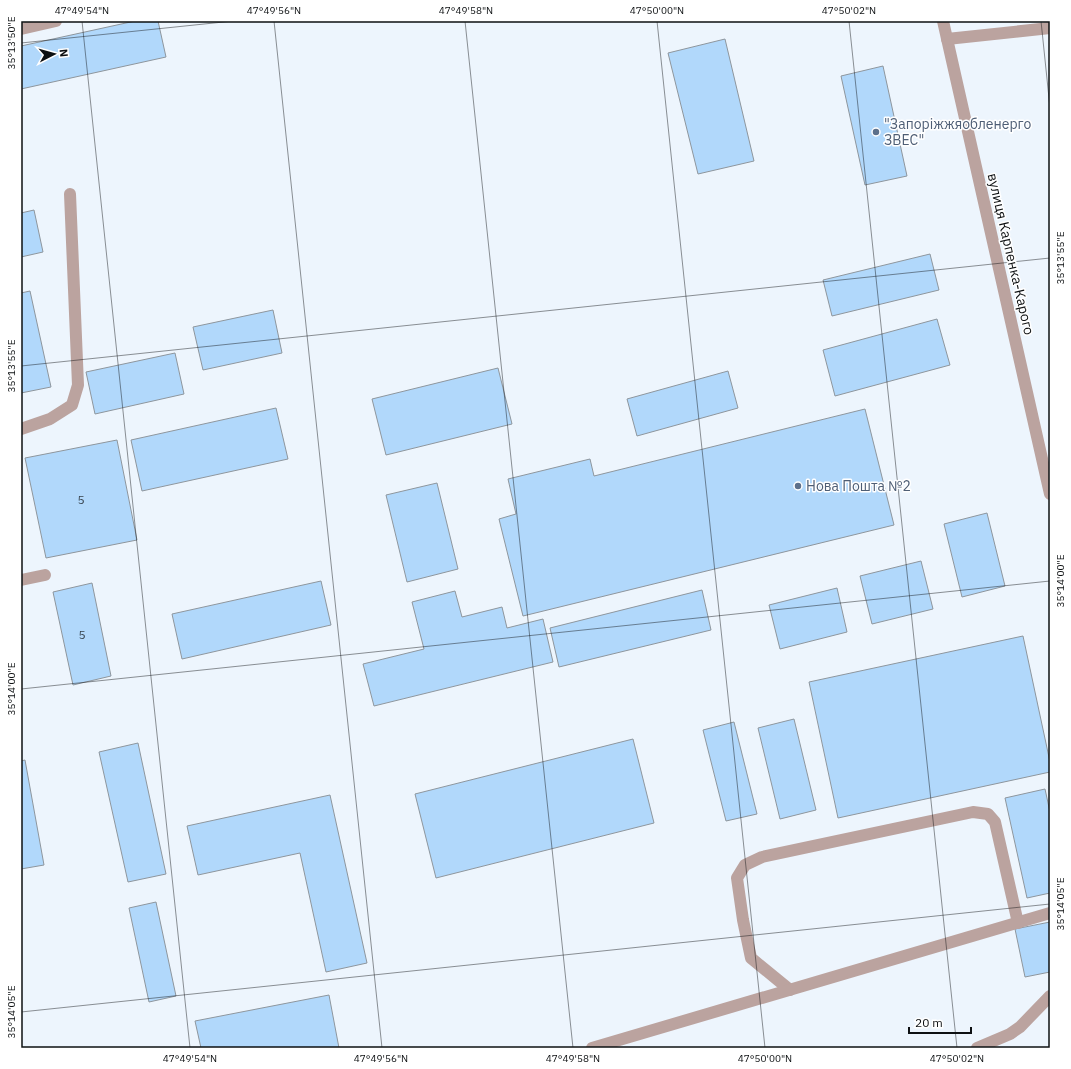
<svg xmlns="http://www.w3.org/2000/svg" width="1071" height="1069" font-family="'IBM Plex Sans',sans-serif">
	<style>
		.building { fill: #b1d8fb; stroke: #8e969d }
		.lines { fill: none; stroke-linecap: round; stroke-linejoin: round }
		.minor { stroke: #bba39f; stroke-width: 12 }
		.ticks { fill: none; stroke: #0d1012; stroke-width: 1; stroke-opacity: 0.45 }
		.service-dot { fill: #5c6f8a; stroke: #fff; stroke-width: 1.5 }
		.labels { text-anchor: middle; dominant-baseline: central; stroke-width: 3; stroke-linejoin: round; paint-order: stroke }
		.number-label { font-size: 12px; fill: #36424c }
		.service-label { font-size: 14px; fill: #4e5e75; stroke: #fff; text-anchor: start }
		.street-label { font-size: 14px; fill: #0d1012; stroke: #fff }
		.neatline { fill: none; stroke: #0d1012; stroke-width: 1.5 }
		.ticks-label { font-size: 10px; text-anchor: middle; fill: #0d1012 }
	</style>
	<rect width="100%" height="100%" fill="#edf5fd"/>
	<!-- building -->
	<g class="building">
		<path d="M135 21H158L166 57 21 89V46Z"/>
		<path d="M725 39 754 161 698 174 668 53Z"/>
		<path d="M883 66 907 176 865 185 841 76Z"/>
		<path d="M34 210 43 252 21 257V213Z"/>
		<path d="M930 254 939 290 832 316 823 280Z"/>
		<path d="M30 291 51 387 21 393V293Z"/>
		<path d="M273 310 282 353 203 370 193 327Z"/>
		<path d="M937 319 950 365 835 396 823 350Z"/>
		<path d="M175 353 184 394 95 414 86 372Z"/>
		<path d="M498 368 512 424 386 455 372 399Z"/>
		<path d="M728 371 738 408 637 436 627 399Z"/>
		<path d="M276 408 288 459 142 491 131 440Z"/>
		<path d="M865 409 894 525 523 616 499 519 516 514 508 479 590 459 594 476Z"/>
		<path d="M117 440 137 540 46 558 25 458Z"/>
		<path d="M437 483 458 569 407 582 386 495Z"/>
		<path d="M987 513 1005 586 962 597 944 524Z"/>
		<path d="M921 561 933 609 872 624 860 576Z"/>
		<path d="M321 581 331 625 182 659 172 614Z"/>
		<path d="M92 583 111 676 73 685 53 592Z"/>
		<path d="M837 588 847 632 780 649 769 605Z"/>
		<path d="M702 590 711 630 559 667 550 628Z"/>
		<path d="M455 591 462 617 502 607 507 628 543 619 553 662 374 706 363 664 424 649 412 602Z"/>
		<path d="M1023 636 1050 762V772L838 818 809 682Z"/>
		<path d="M794 719 816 810 780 819 758 728Z"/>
		<path d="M734 722 757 814 726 821 703 730Z"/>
		<path d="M633 739 654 823 436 878 415 794Z"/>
		<path d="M138 743 166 874 128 882 99 752Z"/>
		<path d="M25 760 44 865 21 869V761Z"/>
		<path d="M1045 789 1050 812V893L1027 898 1005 798Z"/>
		<path d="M330 795 367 963 326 972 300 853 198 875 187 826Z"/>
		<path d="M156 902 176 996 149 1002 129 908Z"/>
		<path d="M1050 922V972L1025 977 1015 929Z"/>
		<path d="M329 995 339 1048H201L195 1021Z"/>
	</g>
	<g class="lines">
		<!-- minor -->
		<g class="minor">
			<path d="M943 21 1050 494"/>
			<path d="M21 29 56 21"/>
			<path d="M947 39 1050 28"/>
			<path d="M21 429 50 419 72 405 78 385 70 194"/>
			<path d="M21 580 45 575"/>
			<path d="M790 990 751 958 743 920 737 878 745 865 762 857 973 812 988 814 995 822 1018 923"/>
			<path d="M592 1048 1050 913"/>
			<path d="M977 1048 1010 1034 1020 1027 1050 996"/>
		</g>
	</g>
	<!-- ticks -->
	<path class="ticks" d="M82 21 190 1048M274 21 382 1048M465 21 573 1048M657 21 765 1048M849 21 957 1048M1041 21 1050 108M21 43 233 21M21 366 1050 258M21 689 1050 581M21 1012 1050 904"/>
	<!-- markers -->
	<g class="service-dot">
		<circle cx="876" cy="132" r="4"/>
		<circle cx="798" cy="486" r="4"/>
	</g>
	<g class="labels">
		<!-- number labels -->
		<g class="number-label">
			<text x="81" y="499">5</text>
			<text x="82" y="634">5</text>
		</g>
		<!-- service labels -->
		<g class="service-label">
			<text x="884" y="124">"Запоріжжяобленерго<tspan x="884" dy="16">ЗВЕС"</tspan></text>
			<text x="806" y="486">Нова Пошта №2</text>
		</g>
		<!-- street labels -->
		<g class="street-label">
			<text transform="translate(1011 254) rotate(77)">вулиця Карпенка-Карого</text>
		</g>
	</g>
	<!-- border -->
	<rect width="1071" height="1069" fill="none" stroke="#ffffff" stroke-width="44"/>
	<!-- north arrow -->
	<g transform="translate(54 54) rotate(84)" stroke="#ffffff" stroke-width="3" paint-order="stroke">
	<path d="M0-3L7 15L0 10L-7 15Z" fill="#0d1012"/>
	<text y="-6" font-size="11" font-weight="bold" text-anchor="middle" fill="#0d1012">N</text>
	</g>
	<!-- scale -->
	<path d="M909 1027v6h62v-6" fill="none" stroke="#0d1012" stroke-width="2"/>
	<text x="915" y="1027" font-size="12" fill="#0d1012" stroke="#ffffff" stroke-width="3" paint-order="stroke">20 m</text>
	<rect x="22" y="22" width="1027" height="1025" class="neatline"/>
	<g class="ticks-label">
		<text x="82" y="14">47°49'54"N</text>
		<text x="274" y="14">47°49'56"N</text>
		<text x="466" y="14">47°49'58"N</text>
		<text x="657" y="14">47°50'00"N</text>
		<text x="849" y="14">47°50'02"N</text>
		<text transform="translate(11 43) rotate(-90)" y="4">35°13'50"E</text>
		<text transform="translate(1060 258) rotate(-90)" y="4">35°13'55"E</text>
		<text transform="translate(11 366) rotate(-90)" y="4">35°13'55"E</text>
		<text transform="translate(1060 581) rotate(-90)" y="4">35°14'00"E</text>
		<text transform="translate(11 689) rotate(-90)" y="4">35°14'00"E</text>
		<text transform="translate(1060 904) rotate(-90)" y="4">35°14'05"E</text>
		<text transform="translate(11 1012) rotate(-90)" y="4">35°14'05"E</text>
		<text x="190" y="1062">47°49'54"N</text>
		<text x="381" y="1062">47°49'56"N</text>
		<text x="573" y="1062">47°49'58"N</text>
		<text x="765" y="1062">47°50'00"N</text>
		<text x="957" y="1062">47°50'02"N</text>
	</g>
</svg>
